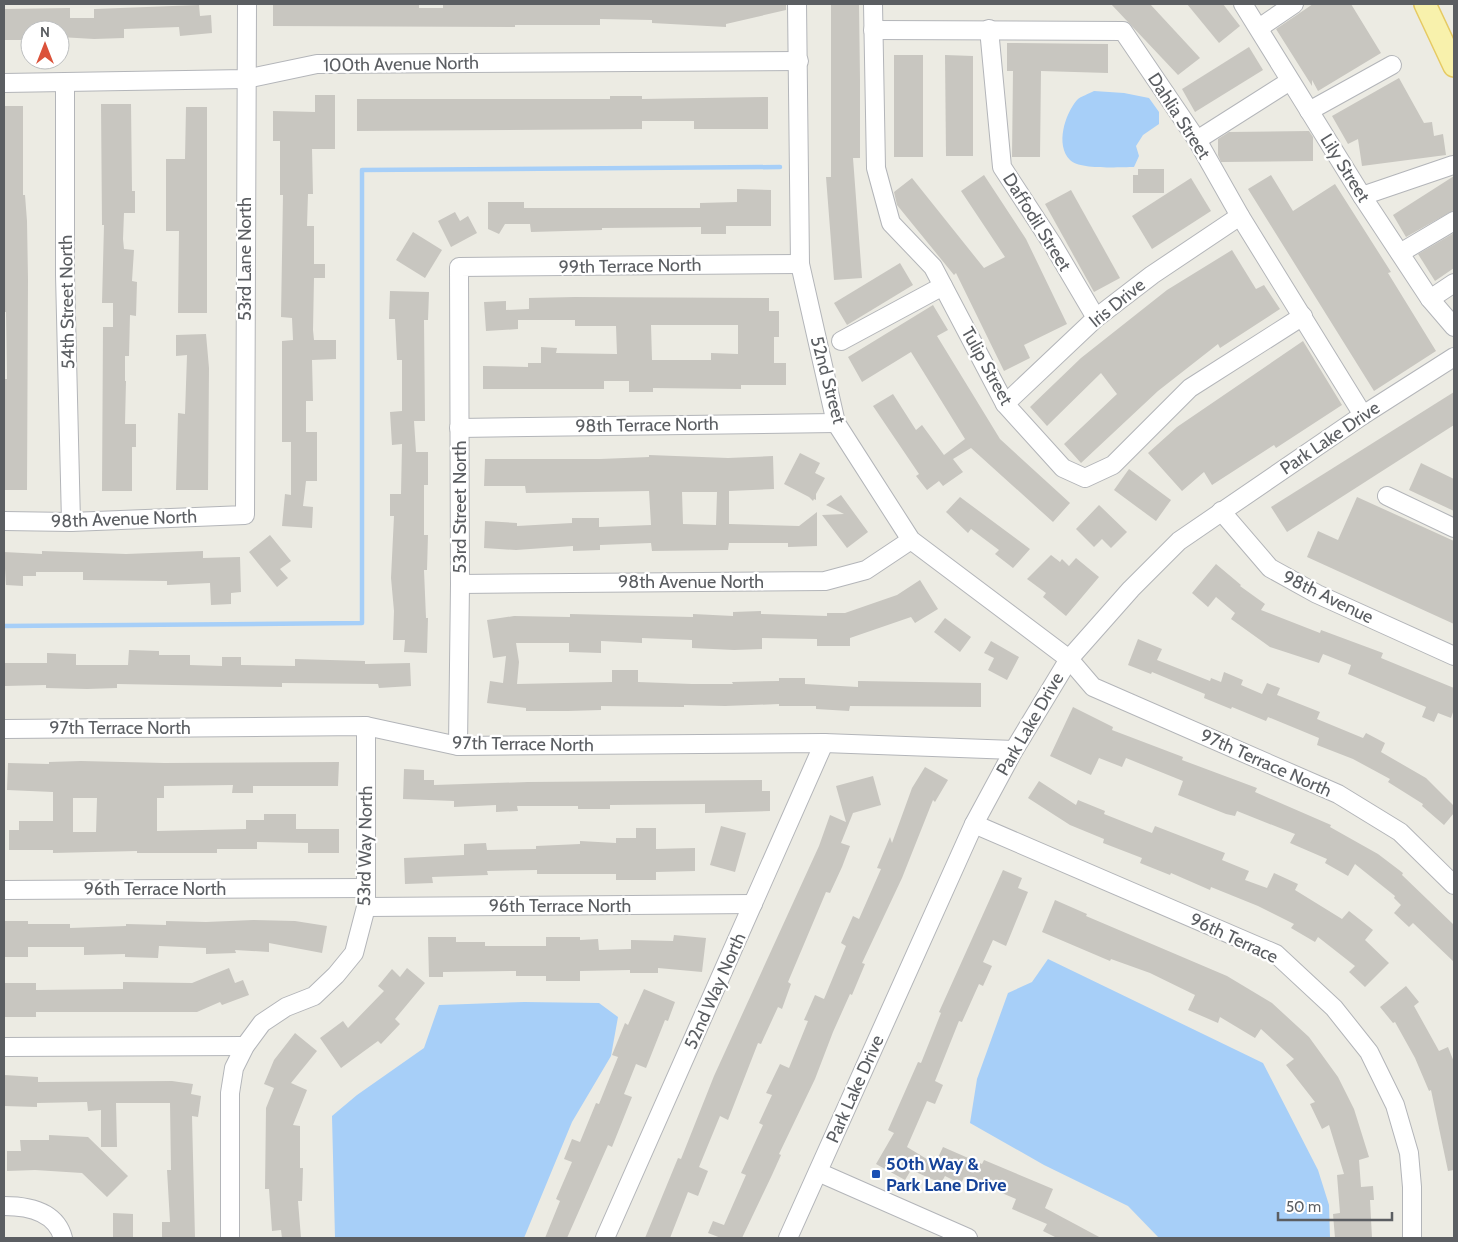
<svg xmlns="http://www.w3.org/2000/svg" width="1458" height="1242" font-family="Cabin,sans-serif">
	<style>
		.water { fill: #a7cff8 }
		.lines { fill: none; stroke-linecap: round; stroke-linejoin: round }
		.stream { stroke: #a7cff8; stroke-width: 4.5 }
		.building { fill: #c8c6c0; fill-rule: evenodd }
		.minor-casing { stroke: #b3b5b9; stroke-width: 20 }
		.major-casing { stroke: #e6ca63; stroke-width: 24 }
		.minor { stroke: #fff; stroke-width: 18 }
		.major { stroke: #f8f1ac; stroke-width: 21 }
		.transit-dot { fill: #1a4fb4; stroke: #fff; stroke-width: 2 }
		.labels { text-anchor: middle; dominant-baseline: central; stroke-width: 4.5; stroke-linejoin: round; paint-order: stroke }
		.street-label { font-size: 18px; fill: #5b5e62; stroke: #fff }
		.transit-label { font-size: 18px; font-weight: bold; fill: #164399; stroke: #fff; text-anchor: start }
	</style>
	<rect width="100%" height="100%" fill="#ecebe3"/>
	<!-- water -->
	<g class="water">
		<path d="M1094 91 1124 93 1149 98 1159 112V124L1143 135 1136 146 1139 156 1134 167C1120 167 1079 170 1070 160 1055 145 1065 114 1077 100 1081 96 1089 94 1094 91Z"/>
		<path d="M1048 959 1263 1063 1318 1170 1329 1205 1330 1238H1159L1128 1206 1044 1165 970 1123 977 1079 1008 993 1032 982Z"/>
		<path d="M524 1002 599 1003 618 1017 611 1056 572 1122 524 1238H335L332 1116 357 1095 424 1048 439 1005Z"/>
	</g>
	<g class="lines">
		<!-- stream -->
		<path class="stream" d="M4 626 362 623V170L780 167"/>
	</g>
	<!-- building -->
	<g class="building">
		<path d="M273 4H419V8H443V4H786V10L726 24V27L652 23V20L600 19V25H515V27L273 26Z"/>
		<path d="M831 4H859L860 80V158H853L862 278 834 280 826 177H831Z"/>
		<path d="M1111 4H1150L1200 58 1178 75Z"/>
		<path d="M1187 4H1223L1240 26 1219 43Z"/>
		<path d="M1313 4H1351L1381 53 1318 91 1312 80V86L1276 29Z"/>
		<path d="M199 5 200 16 211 15 212 33 180 36 179 27 124 29V38L94 39 60 37V30H30V40H4V9L70 8V18H94V9Z"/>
		<path d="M1007 43 1108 44V73L1041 71 1040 157H1012L1013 71H1007Z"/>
		<path d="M1249 47 1263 70 1195 112 1182 89Z"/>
		<rect x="894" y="55" width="29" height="102"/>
		<path d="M945 55 973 56V156H946Z"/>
		<path d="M1399 78 1424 123 1432 122 1434 136 1443 134 1446 155 1362 166 1358 139 1348 144 1332 116Z"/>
		<path d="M315 95H335V149H312L313 194H308L307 226H314V264H325V278H314L313 330 314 340H336V359L312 360 313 401H306V432H317V481H306L303 506 313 507 312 528 282 526 285 494 291 495V442H282V341L293 340 292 318 281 317 283 195H280V141H273V111L315 112Z"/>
		<path d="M610 96H642V99L768 97V129H694V121H642V129L357 131V99H610Z"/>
		<path d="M101 104H131L132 191H135V213H124L123 239 124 249 134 250 132 281 137 282 136 316 130 315 129 356H125V381H126L125 424H136V447H132V491H102L103 327H113V303H102L104 225H102Z"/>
		<path d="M4 106H23V195H25L27 221 28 279 27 490H4V379H7L6 312H4Z"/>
		<path d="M186 107H207V313H178L179 231H166V159H185Z"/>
		<path d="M1309 131 1313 137V161L1221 162 1218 155V139L1229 132Z"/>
		<path d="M1138 169H1164V193H1133V175H1138Z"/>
		<path d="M984 175 1026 239 1067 324 1024 345 1030 358 1004 371 956 273 954 275 897 205 894 192 912 178 984 268 1005 257 961 191Z"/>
		<path d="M1271 175 1293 211 1335 184 1391 272 1388 273 1436 351 1374 391 1248 189Z"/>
		<path d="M1454 176V210L1406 237 1393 215Z"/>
		<path d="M1191 178 1211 211 1152 249 1132 216Z"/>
		<path d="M737 189 771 190V226H726V234H701V227L602 228V230L531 232 530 224H505L499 234 488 229V202H524V208H700V203L737 202Z"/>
		<path d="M1071 190 1120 278 1094 292 1045 204Z"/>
		<path d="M455 212 460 221 468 216 477 233 451 247 438 221Z"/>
		<path d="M413 232 442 250 425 278 396 260Z"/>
		<path d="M1454 233V268L1435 281 1418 254Z"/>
		<path d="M1232 250 1256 289 1264 285 1280 309 1220 348 1218 344 1158 391 1081 463 1064 444 1117 394 1101 373 1047 426 1030 407 1081 358 1167 290Z"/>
		<path d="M900 263 913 285 847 325 834 303Z"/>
		<path d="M390 291 429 292 428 320H424L425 421H414L416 452H428V485H424V535H428L427 570H424L426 618H428L427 653 404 652 405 640H393L394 611 391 578 394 516H390V494H401L402 444 392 445 390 412 402 411V360H397L395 319H389Z"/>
		<path d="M575 297 769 298V311H779V337H774V363H786V385H741V389L653 388V392H629V381H604V389H483V366L528 367V363H541V347L557 348 556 353 617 354 616 326H575V320H518V329L486 331 484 302 506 301V310L529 309V298ZM651 325H738V354L711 353V360H652Z"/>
		<path d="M933 305 948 330 937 336 1000 439 1070 503 1053 522 971 448 953 459 963 472 943 486 939 481 927 490 916 476 919 474 873 406 893 394 916 430 922 425 944 455 965 439 911 352 862 382 848 357Z"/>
		<path d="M206 334 209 368 208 490H176L178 413 185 414 187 355 176 356V335Z"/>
		<path d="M1303 341 1342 405 1276 448 1274 445 1212 485 1204 472 1182 491 1148 453 1177 427Z"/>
		<path d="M1454 392V425L1287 532 1271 507Z"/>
		<path d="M800 453 820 463 815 473 825 478 816 494V500L814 499 813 501 809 497 784 484Z"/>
		<path d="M649 455 728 458 773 456 774 489 729 491V524L799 526 817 512V546L788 547V543H729L728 550 652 551 651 543 600 545V550L573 551V546L516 550 484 548 485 521 517 523V526L572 523V518H599V527L651 525 649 491 526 493 525 486H484L485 459H600L649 457ZM682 492H717L716 525 683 524Z"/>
		<path d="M1421 463 1454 479V511L1409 490Z"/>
		<path d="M1129 469 1171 500 1156 521 1114 490Z"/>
		<path d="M841 495 868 532 847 548 822 515 844 514 826 505Z"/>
		<path d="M960 497 1030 549 1013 568 995 554 999 550 971 529 968 533 946 512Z"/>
		<path d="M1357 497 1454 541V624L1307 557 1318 531 1338 540Z"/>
		<path d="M1099 505 1127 532 1111 548 1102 539 1094 547 1076 529Z"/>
		<path d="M270 535 291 561 280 569 288 578 277 587 249 552Z"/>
		<path d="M42 551 126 554 203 551V558L240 557 241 592 231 593V604L211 605 210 583 167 585V581L83 580V572H36V576H23V586L6 585 4 552 42 554Z"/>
		<path d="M1051 555 1060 562 1062 559 1069 566 1076 558 1099 577 1066 616 1043 597 1046 593 1027 579Z"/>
		<path d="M1216 564 1241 585 1240 586 1265 604 1261 610 1320 633 1321 630 1383 653 1381 658 1454 688V709L1451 718 1438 713 1434 722 1422 717 1426 707 1348 674 1351 665 1323 654 1319 663 1270 647 1231 619 1235 613 1216 597 1208 607 1192 593Z"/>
		<path d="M920 580 938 609 915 623 911 617 850 638V646H817V639L762 638V649L734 650 692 648V640L642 638V643L601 641V653L569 652V643H516L519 662 517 684 612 682V670H638V682L692 684H733L732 682 779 681V678H805V684L858 687V681L981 683V707L850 706 849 711 816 709V706H779V704L725 706 684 705V707L601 706V710L568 711H526V708L487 703 490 681 503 683 506 656 493 658 487 620 514 616 570 617V614L693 617V614L733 616V612L761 611V614L827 616V613H845L897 595Z"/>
		<path d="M945 618 971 637 960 652 934 632Z"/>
		<path d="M1138 639 1162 649 1157 660 1210 681 1211 678 1221 682 1224 672 1243 680 1241 685 1262 694 1267 683 1280 688 1277 695 1320 712 1317 719 1363 738 1366 733 1385 743 1381 752 1426 778 1454 806V813L1444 825 1422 806 1423 804 1388 782 1390 779 1353 759 1317 745 1319 738 1268 717 1266 721 1232 707 1231 709 1204 698 1205 694 1152 672 1151 674 1128 665Z"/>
		<path d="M991 641 1019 657 1007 680 988 670 994 658 984 653Z"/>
		<path d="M129 650 159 651V655H190V665L222 666V657H241V665L295 666V659L365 661V664L410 663 411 686 379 688 378 684 282 683V687L117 684V688L87 689 46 688V685L5 686V663H47V653L76 654V665H128Z"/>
		<path d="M1073 707 1113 727 1112 730 1183 757 1182 760 1257 788 1255 792 1331 825 1330 827 1378 854 1403 873 1402 875 1454 925V962L1413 923 1409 927 1394 913 1401 905 1394 898 1395 896 1355 864 1348 876 1325 863 1327 859 1290 843 1295 834 1237 811 1235 816 1226 814 1178 795 1183 781 1126 758 1122 767 1099 758 1091 775 1050 756Z"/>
		<path d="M81 761 164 763 339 762 338 786H253V793H232L233 785 164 786V798H157V831L246 829V820H264V814H296V829H339V853H308V843L257 842V849H217V853H137V851L53 853V850H9V830H19V821H53V792L7 790 8 763 49 764V762ZM73 798H97L96 832H73Z"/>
		<path d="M925 767 948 780 935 802 933 800 902 878 862 963 865 964 852 995 850 994 833 1032 815 1079 779 1154 781 1155 772 1175 742 1238H721L708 1233 713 1221 724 1225 746 1175 741 1173 763 1125 759 1123 772 1095 766 1093 780 1064 789 1068 808 1021 804 1020 815 995 824 999 846 946 841 943 853 916 859 919 881 869 877 868 890 837 892 843 912 788Z"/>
		<path d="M404 769 424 770V780H434V785L528 782 762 780V791H770V811L705 813V804L610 805V809H578V806H517L518 811 496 812V805L454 807V801L403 799Z"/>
		<path d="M873 776 881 805 853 813 841 843 850 846 842 867 830 893 826 892 788 982 791 984 782 1009 778 1007 761 1044 758 1043 728 1120 720 1116 699 1167 708 1171 698 1196 688 1192 670 1238H645L678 1158 681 1159 714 1076 819 846 830 815 846 822 836 786Z"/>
		<path d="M1039 781 1076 805 1078 800 1105 811 1104 814 1152 833 1155 826 1225 853 1222 860 1249 871 1245 880 1267 888 1274 873 1298 884 1295 890 1342 919 1349 911 1373 930 1365 940 1389 963 1365 987 1349 972 1355 966 1318 937 1315 942 1291 928 1294 924 1258 906 1211 887 1210 890 1171 873 1170 875 1140 863 1142 858 1103 843 1104 839 1070 825 1028 798Z"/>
		<path d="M721 826 746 833 735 872 710 865Z"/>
		<path d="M636 828H656V849L695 848V871L656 872V880H616V874H537V870L487 871 488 875 432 877 433 883 405 884 404 858 464 855V844L486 843 487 850 536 849V846L580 844V841L616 843V838H636Z"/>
		<path d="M1003 870 1022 878 1018 888 1028 892 1006 946 993 940 983 962 992 966 983 986 979 984 962 1022 959 1021 935 1081 943 1085 935 1104 927 1101 907 1147 935 1164 943 1147 982 1164 984 1160 1053 1189 1045 1208 1101 1238H1057L1043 1231 1047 1224 1012 1209 1016 1199 964 1177 961 1184 945 1176 941 1183 911 1170 905 1180 876 1164 894 1133 888 1130 918 1062 921 1063 941 1013 939 1012Z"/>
		<path d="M1055 900 1087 914 1086 916 1227 976 1272 1003 1309 1037 1338 1077 1354 1109 1369 1157 1359 1160 1361 1187 1373 1186 1374 1200H1370L1372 1238H1335L1333 1214 1340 1213 1337 1175 1344 1174 1329 1125 1322 1129 1310 1104 1315 1102 1286 1065 1294 1059 1261 1029 1255 1038 1220 1017 1218 1023 1188 1010 1195 995 1150 973 1111 959 1110 961 1042 932Z"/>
		<path d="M253 920 295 921 327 926 322 953 269 943V952L235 950 236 953 206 954V948L159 946 158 958 125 957V954L84 955V947H28V957H4V921H28V924H70V928L126 926V924L166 925V921L206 922Z"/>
		<path d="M674 935 706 938 702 972 658 968V973H630V970L580 971V981H546V976H516V971L443 972V977H429L428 937H456V942H485V946H546V937H580V940L598 939 599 950 631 949V940L673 941Z"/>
		<path d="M229 968 235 983 243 980 249 995 222 1005 220 1002 197 1012H36V1017H4V983H36V990L123 989V982L192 983Z"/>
		<path d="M407 968 425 983 395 1019 400 1024 381 1044 378 1041 341 1068 320 1038 343 1021 348 1028 384 991 378 986 392 969 400 977Z"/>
		<path d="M1406 986 1419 1002 1414 1006 1439 1051 1448 1047 1454 1062V1170L1448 1171 1431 1090 1429 1091 1415 1058 1395 1022 1393 1023 1380 1007Z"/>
		<path d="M644 989 675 1002 668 1021 665 1020 646 1068 636 1064 624 1094 632 1097 612 1147 608 1145 567 1238H545L560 1201 556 1199 572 1162 564 1159 572 1139 580 1142 596 1103 599 1104 618 1057 612 1055 625 1023 628 1025Z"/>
		<path d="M295 1033 317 1051 291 1083 307 1090 293 1125 300 1126V1168H303L302 1201H298L301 1238H282L281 1230 272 1231 269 1189H265L266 1108 274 1088 264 1084 274 1060Z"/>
		<path d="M4 1075 38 1077V1082L172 1081 193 1084 191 1094 201 1096 198 1117 192 1116 195 1238H162V1222H170L167 1170H171L170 1103H116L117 1147H101V1110L88 1111 87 1102 37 1103V1107L4 1106Z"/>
		<path d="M49 1135 88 1137 128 1176 107 1197 82 1173 35 1170 7 1171V1151H21L20 1140H49Z"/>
		<path d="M113 1213 133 1214V1238H113Z"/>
	</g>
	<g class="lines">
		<defs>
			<g id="minor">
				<path d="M797 4 800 264 836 423 911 540 1069 659 1093 687 1338 794 1400 832 1454 885"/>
				<path d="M873 4 876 168 891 223 933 267 1005 404 1063 468 1085 478 1113 465 1190 388 1303 316"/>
				<path d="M1243 4 1362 196 1430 299 1454 327"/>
				<path d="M1259 28 1294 4"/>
				<path d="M989 29 1002 167 1053 245 1096 318"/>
				<path d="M873 30 1123 31 1197 140 1240 216 1363 415"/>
				<path d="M4 83 246 79 317 64 799 61"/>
				<path d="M65 83V275L71 522"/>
				<path d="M1309 111 1392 65"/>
				<path d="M1197 140 1290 81"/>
				<path d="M1362 196 1453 165"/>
				<path d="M1400 253 1454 221"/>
				<path d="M1430 299 1454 283"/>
				<path d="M841 341 943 286"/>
				<path d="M1005 404 1096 318 1152 275 1240 216"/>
				<path d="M459 428 836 423"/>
				<path d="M1387 496 1454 528"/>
				<path d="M1221 511 1270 568 1317 594 1454 656"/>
				<path d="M4 521 71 522 245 515 247 4"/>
				<path d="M460 584 825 581 866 570 911 540"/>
				<path d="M4 729 366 726 458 746 824 743 1014 750"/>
				<path d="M458 746 460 584 459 267 800 264"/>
				<path d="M974 824 1276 954 1334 1008 1369 1052 1395 1105 1409 1153 1412 1187V1238"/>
				<path d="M4 890 366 888"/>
				<path d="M366 907 753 904"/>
				<path d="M4 1047 245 1046"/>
				<path d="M818 1172 968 1238"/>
				<path d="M4 1206C29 1206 56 1212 63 1238"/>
				<path d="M230 1238V1093L234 1068 245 1046 262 1023 286 1007 314 996 336 975 354 953 366 907V726"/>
				<path d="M605 1238 824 743"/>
				<path d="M788 1238 974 824 1014 750 1069 659 1131 589 1179 541 1363 415 1454 357"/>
			</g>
			<path id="major" d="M1425 4 1454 66"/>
		</defs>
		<!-- minor casing -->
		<use href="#minor" class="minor-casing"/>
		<!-- major casing -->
		<use href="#major" class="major-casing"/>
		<!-- minor -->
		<use href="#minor" class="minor"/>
		<!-- major -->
		<use href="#major" class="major"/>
	</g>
	<!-- markers -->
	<rect class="transit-dot" x="871" y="1169" width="10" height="10" rx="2.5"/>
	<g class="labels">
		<!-- street labels -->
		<g class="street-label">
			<text transform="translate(401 64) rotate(-1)">100th Avenue North</text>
			<text transform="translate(1179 116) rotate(57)">Dahlia Street</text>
			<text transform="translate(1345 168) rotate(58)">Lily Street</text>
			<text transform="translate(1037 222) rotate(58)">Daffodil Street</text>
			<text transform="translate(245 259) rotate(-90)">53rd Lane North</text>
			<text transform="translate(630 266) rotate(-1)">99th Terrace North</text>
			<text transform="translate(67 302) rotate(-91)">54th Street North</text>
			<text transform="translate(1117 303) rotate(-39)">Iris Drive</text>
			<text transform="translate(987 366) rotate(61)">Tulip Street</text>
			<text transform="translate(828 380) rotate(75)">52nd Street</text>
			<text transform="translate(647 425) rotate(-1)">98th Terrace North</text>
			<text transform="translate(1330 438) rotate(-34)">Park Lake Drive</text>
			<text transform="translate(460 507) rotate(-90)">53rd Street North</text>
			<text transform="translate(124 519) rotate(-2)">98th Avenue North</text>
			<text x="691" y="582">98th Avenue North</text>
			<text transform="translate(1328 597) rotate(26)">98th Avenue</text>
			<text transform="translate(1030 724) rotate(-60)">Park Lake Drive</text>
			<text x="120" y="728">97th Terrace North</text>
			<text transform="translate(523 744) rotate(1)">97th Terrace North</text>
			<text transform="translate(1266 763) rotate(24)">97th Terrace North</text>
			<text transform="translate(365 846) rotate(-89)">53rd Way North</text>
			<text x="155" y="889">96th Terrace North</text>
			<text x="560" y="906">96th Terrace North</text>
			<text transform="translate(1234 938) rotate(25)">96th Terrace</text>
			<text transform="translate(715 991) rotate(-66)">52nd Way North</text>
			<text transform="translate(855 1089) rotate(-66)">Park Lake Drive</text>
		</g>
		<!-- transit labels -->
		<g class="transit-label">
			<text x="886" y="1164">50th Way &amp;<tspan x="886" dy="21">Park Lane Drive</tspan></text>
		</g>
	</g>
	<!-- border -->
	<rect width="1458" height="1242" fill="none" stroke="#5b5e62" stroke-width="10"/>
	<!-- north arrow -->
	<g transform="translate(45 45)"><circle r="24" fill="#ffffff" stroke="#bdbfc0"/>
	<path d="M0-4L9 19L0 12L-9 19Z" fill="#db523a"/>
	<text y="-8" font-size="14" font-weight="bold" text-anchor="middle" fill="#5b5e62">N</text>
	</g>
	<!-- scale -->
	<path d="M1278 1212v8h114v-8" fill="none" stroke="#5b5e62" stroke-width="2.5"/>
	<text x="1286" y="1212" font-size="15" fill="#5b5e62" stroke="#ffffff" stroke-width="4" paint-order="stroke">50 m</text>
</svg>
